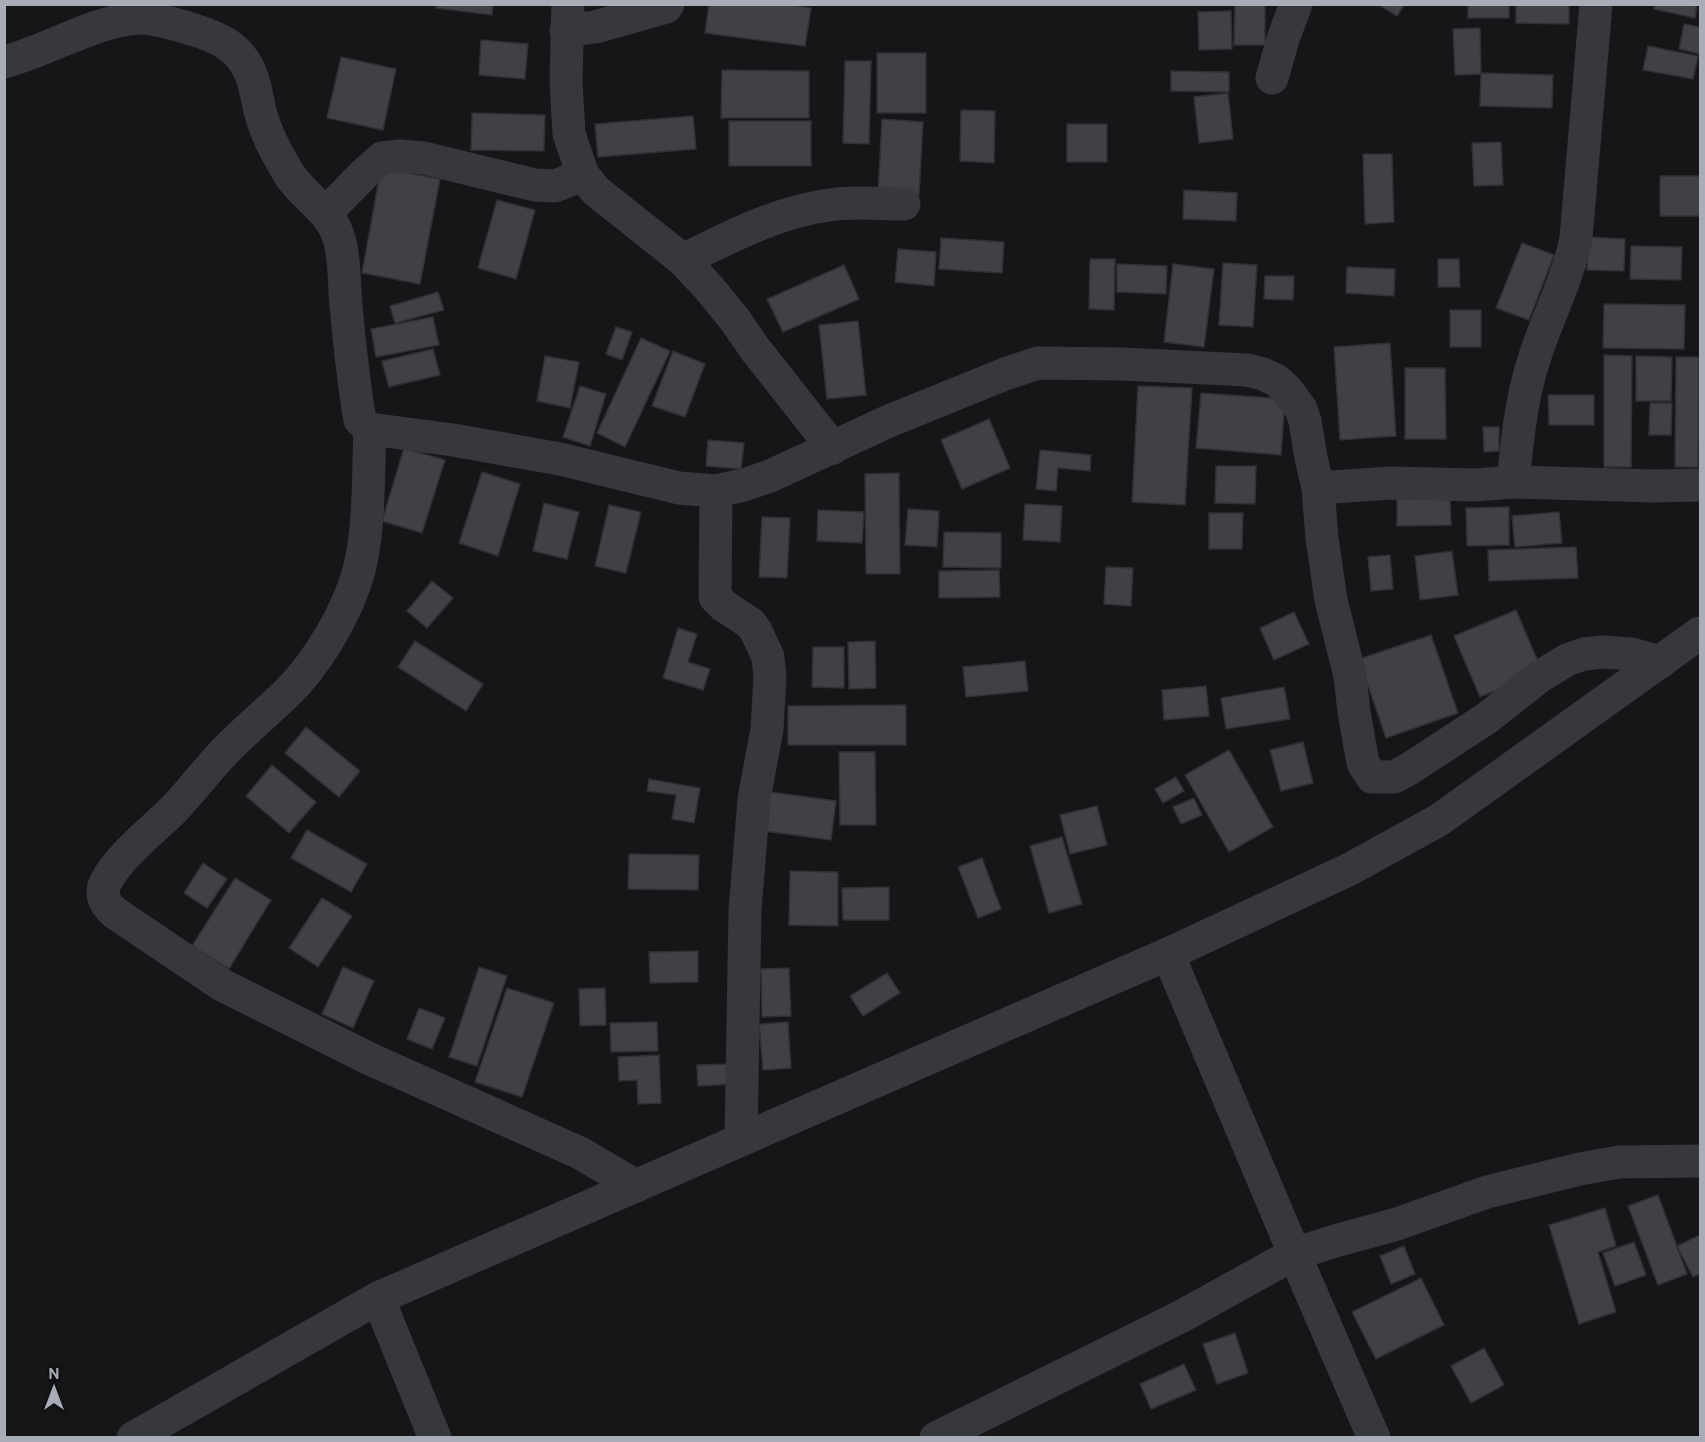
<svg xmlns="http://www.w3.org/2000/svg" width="1705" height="1442" font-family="Cabin,sans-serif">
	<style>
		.building { fill: #404145; stroke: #303034; stroke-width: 1.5 }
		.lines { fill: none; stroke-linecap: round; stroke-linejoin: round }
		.minor { stroke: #37383d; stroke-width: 33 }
	</style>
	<rect width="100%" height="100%" fill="#161618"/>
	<!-- building -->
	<g class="building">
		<path d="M436 4H493L492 15 436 8Z"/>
		<path d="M709 4H786L811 8 805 46 705 33Z"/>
		<path d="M1235 4H1265V45H1234Z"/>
		<path d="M1377 4H1405L1397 16Z"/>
		<rect x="1468" y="4" width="41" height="14"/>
		<path d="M1516 4H1569V24L1516 23Z"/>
		<path d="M1655 4H1697L1695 18 1654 9Z"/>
		<path d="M1231 11 1232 49 1199 50 1198 12Z"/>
		<path d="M1684 24 1700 27V54L1679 49Z"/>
		<path d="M1480 28 1481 74 1455 75 1453 29Z"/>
		<path d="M481 40 528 44 525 79 479 75Z"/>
		<path d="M1648 46 1698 56 1693 79 1643 70Z"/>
		<rect x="877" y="53" width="49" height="60"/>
		<path d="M341 57 396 69 383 130 327 118Z"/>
		<path d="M845 61H871L869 144 843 143Z"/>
		<path d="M722 70 809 71V118H721Z"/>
		<path d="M1171 71 1229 72V92L1171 91Z"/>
		<path d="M1481 73 1553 75 1552 108 1480 106Z"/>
		<path d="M1228 93 1233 139 1199 143 1194 97Z"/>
		<path d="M961 110 995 111 994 163 960 161Z"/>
		<path d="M472 113 545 115 544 151 471 150Z"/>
		<path d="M693 116 696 149 598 157 595 124Z"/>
		<path d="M882 119 923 122 919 195 878 193Z"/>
		<rect x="729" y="121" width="82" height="45"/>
		<rect x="1067" y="124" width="40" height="38"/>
		<path d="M1501 142 1503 185 1474 186 1472 143Z"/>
		<path d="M1363 154H1392L1394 222 1365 224Z"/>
		<path d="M381 168 440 179 420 284 362 273Z"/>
		<rect x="1660" y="176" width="40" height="40"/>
		<path d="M1184 190 1237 193 1236 221 1183 219Z"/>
		<path d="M497 200 535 210 516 279 478 268Z"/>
		<path d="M1588 237 1625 239 1624 271 1587 270Z"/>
		<path d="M941 238 1004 242 1002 273 939 269Z"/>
		<path d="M1522 243 1554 255 1529 320 1496 308Z"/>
		<path d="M1631 246 1682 247 1681 280 1630 279Z"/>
		<path d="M898 249 936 252 934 286 895 282Z"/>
		<path d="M1090 259H1115L1114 310 1089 309Z"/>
		<path d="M1438 259H1459L1460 287H1438Z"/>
		<path d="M1223 263 1257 265 1253 327 1219 325Z"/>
		<path d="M1117 264 1167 266 1166 294 1117 292Z"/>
		<path d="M1173 264 1214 269 1204 347 1164 342Z"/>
		<path d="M844 265 859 299 783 332 767 299Z"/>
		<path d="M1347 267 1395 269 1394 296 1346 293Z"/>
		<path d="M1265 276H1294L1293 300 1264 299Z"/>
		<path d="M438 292 444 310 395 323 390 306Z"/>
		<path d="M1604 304 1685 305 1684 349 1603 348Z"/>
		<rect x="1450" y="310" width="31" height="37"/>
		<path d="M433 317 439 345 376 357 371 329Z"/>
		<path d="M858 321 866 395 827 399 819 325Z"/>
		<path d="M616 327 632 332 622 360 606 354Z"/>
		<path d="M641 338 670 351 625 447 597 433Z"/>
		<path d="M1390 343 1396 436 1340 440 1334 347Z"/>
		<path d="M433 349 440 375 389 387 382 361Z"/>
		<path d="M673 351 705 364 685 417 652 406Z"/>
		<path d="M1604 355 1632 356 1631 467H1604Z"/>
		<path d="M545 356 579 362 570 408 537 401Z"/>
		<path d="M1636 356 1672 357 1671 401H1636Z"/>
		<path d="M1676 357H1699L1698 467H1675Z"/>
		<path d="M1405 368H1445L1446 439H1405Z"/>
		<path d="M580 386 606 394 590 446 563 437Z"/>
		<path d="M1138 386 1192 388 1185 505 1132 502Z"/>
		<path d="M1201 393 1285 399 1281 455 1196 448Z"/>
		<path d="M1548 395H1594V425H1549Z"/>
		<path d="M1650 403H1672L1671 435H1649Z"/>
		<path d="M989 419 1010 468 962 489 941 440Z"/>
		<path d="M1483 427H1499V451L1484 452Z"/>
		<path d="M708 440 744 443 741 469 706 466Z"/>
		<path d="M404 448 445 460 422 533 382 521Z"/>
		<path d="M1040 450 1091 455 1090 471 1058 468 1056 491 1036 489Z"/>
		<path d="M1216 466H1256L1255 504 1215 503Z"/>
		<path d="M482 472 520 484 498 556 459 543Z"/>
		<path d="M899 473 900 574H866L865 474Z"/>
		<path d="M1397 496H1450L1451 525 1397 526Z"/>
		<path d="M544 503 579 512 567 559 533 551Z"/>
		<path d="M1025 504 1062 506 1060 542 1023 540Z"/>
		<path d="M609 505 641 512 626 573 595 566Z"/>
		<path d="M1509 507V545L1467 546 1466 508Z"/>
		<path d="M908 509 939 511 937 547 905 545Z"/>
		<path d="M818 510 864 512 862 543 817 541Z"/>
		<path d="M1559 512 1562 543 1515 547 1512 516Z"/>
		<path d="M1209 513H1243L1242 549H1209Z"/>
		<path d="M762 517 790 518 787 578 759 577Z"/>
		<path d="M944 532 1001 533V568L943 567Z"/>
		<path d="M1576 547 1578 578 1489 581 1488 550Z"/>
		<path d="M1452 551 1458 595 1420 600 1415 556Z"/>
		<path d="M1390 555 1393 589 1371 591 1368 557Z"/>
		<path d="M1106 567 1133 568 1131 606 1104 604Z"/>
		<path d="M999 570 1000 597 939 598V571Z"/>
		<path d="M432 581 453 598 427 628 407 611Z"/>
		<path d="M1516 610 1542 671 1480 697 1454 636Z"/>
		<path d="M1294 612 1309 644 1274 660 1260 628Z"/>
		<path d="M678 628 697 634 688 662 710 669 703 690 663 678Z"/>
		<path d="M1431 635 1458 713 1386 738 1359 659Z"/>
		<path d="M415 641 483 684 466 711 398 667Z"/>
		<path d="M875 641 876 688 849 689 848 642Z"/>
		<path d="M813 647H844V688L812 687Z"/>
		<path d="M1025 661 1028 691 966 697 963 667Z"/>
		<path d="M1206 686 1209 716 1164 720 1162 690Z"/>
		<path d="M1284 687 1290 719 1226 729 1221 698Z"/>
		<path d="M906 705V745H788V706Z"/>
		<path d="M306 727 360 771 339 797 285 753Z"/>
		<path d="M1303 742 1313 783 1281 791 1270 750Z"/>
		<path d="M1229 750 1273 827 1229 852 1185 775Z"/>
		<path d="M839 752H875L876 825H840Z"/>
		<path d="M272 765 316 802 289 833 246 796Z"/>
		<path d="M1176 777 1184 791 1163 803 1155 789Z"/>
		<path d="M649 779 700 788 694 823 672 819 676 795 647 791Z"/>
		<path d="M770 792 836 801 831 840 764 831Z"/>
		<path d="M1194 798 1202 815 1181 824 1173 807Z"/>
		<path d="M1097 806 1107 845 1070 854 1060 815Z"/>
		<path d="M307 830 367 864 351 892 291 858Z"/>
		<path d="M1062 837 1082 904 1049 913 1030 846Z"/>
		<path d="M629 854 699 855 698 890 628 889Z"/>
		<path d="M982 858 1001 909 978 918 958 867Z"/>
		<path d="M203 863 227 879 207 908 184 893Z"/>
		<path d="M790 871 838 872V926L789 925Z"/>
		<path d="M235 878 271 900 229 969 192 946Z"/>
		<path d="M889 887V920H843L842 888Z"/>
		<path d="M322 898 352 916 318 967 289 948Z"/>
		<path d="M698 951V982L650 983 649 952Z"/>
		<path d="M343 967 374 981 353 1028 322 1014Z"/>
		<path d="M479 967 507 976 477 1066 449 1057Z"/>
		<path d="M789 968 791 1016 762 1017 761 969Z"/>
		<path d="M887 973 900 993 863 1016 850 996Z"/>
		<path d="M507 988 554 1003 522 1097 475 1082Z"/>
		<path d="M605 988 606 1025 580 1026 579 989Z"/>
		<path d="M419 1008 445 1018 432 1049 407 1039Z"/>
		<path d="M657 1022 658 1051 611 1052 610 1023Z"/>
		<path d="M788 1022 791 1068 763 1070 759 1024Z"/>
		<path d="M659 1055 661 1103 638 1104 637 1080 619 1081 618 1057Z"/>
		<path d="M731 1064 732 1084 698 1086 697 1065Z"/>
		<path d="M1658 1195 1687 1274 1658 1285 1628 1206Z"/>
		<path d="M1605 1208 1616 1246 1598 1252 1616 1312 1579 1324 1549 1225Z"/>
		<path d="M1700 1235V1274L1693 1277 1677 1246Z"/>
		<path d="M1634 1242 1646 1275 1615 1286 1603 1253Z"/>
		<path d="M1404 1246 1415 1274 1391 1284 1380 1256Z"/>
		<path d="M1421 1278 1444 1325 1376 1359 1352 1312Z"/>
		<path d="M1235 1333 1248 1373 1217 1384 1203 1344Z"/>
		<path d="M1484 1348 1504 1385 1471 1403 1451 1366Z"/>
		<path d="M1184 1364 1196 1390 1151 1409 1140 1384Z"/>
	</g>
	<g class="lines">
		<!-- minor -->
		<g class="minor">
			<path d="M568 4 566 81 569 134 583 175 596 191 683 260 709 288 735 320 755 349 833 448"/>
			<path d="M566 31 595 27 666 7 668 4"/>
			<path d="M4 62C47 51 100 18 142 18 159 19 175 24 191 29 219 37 242 48 252 77 257 91 258 107 263 121 269 140 279 157 289 174 305 199 333 211 340 242 345 262 344 285 346 305 349 340 353 375 358 409L360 420 370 429 453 440 560 459 679 488 716 491 744 485 770 476 889 421 1005 374 1038 363 1122 364 1247 370 1263 374 1276 380 1287 390 1301 409 1305 421 1311 458 1318 488 1322 538 1331 600 1350 676 1354 712 1363 763 1372 777H1394L1409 769 1487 718 1539 677 1567 660 1584 654 1604 652 1631 654 1661 662"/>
			<path d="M1272 78 1283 39 1296 4"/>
			<path d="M326 213 365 173 382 158 400 156 424 158 535 185 555 186 583 175"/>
			<path d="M683 260C730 237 777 212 829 205 853 201 879 204 904 204"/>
			<path d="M370 429C368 472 370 528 359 570 348 612 317 664 286 694 267 712 247 729 229 747 209 767 193 789 174 809 153 830 123 853 108 878 99 892 103 903 115 913L222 985 370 1059 580 1153 636 1186"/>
			<path d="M1513 482C1517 446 1520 408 1530 373 1542 327 1567 284 1576 238L1596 4"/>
			<path d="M1318 488 1391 483 1475 485 1513 482 1654 486 1700 485"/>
			<path d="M716 491 715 597 724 606 750 623 756 631 768 657 770 677 767 729 754 799 745 910 741 1140"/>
			<path d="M1168 954 1300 1267 1374 1438"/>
			<path d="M378 1298 435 1438"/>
			<path d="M133 1438 378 1298 1168 954 1350 869 1439 820 1700 633"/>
			<path d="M936 1438 1182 1316 1294 1254 1335 1241 1397 1224 1487 1192 1580 1169 1619 1162 1700 1161"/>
		</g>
	</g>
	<!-- border -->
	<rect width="1705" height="1442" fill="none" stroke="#a8adb8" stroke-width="12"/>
	<!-- north arrow -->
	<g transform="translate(54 1388)" stroke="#111113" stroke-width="4.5" paint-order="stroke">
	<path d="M0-4.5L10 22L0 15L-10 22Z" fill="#a8adb8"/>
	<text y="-9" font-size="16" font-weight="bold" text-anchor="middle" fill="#a8adb8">N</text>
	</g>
</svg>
